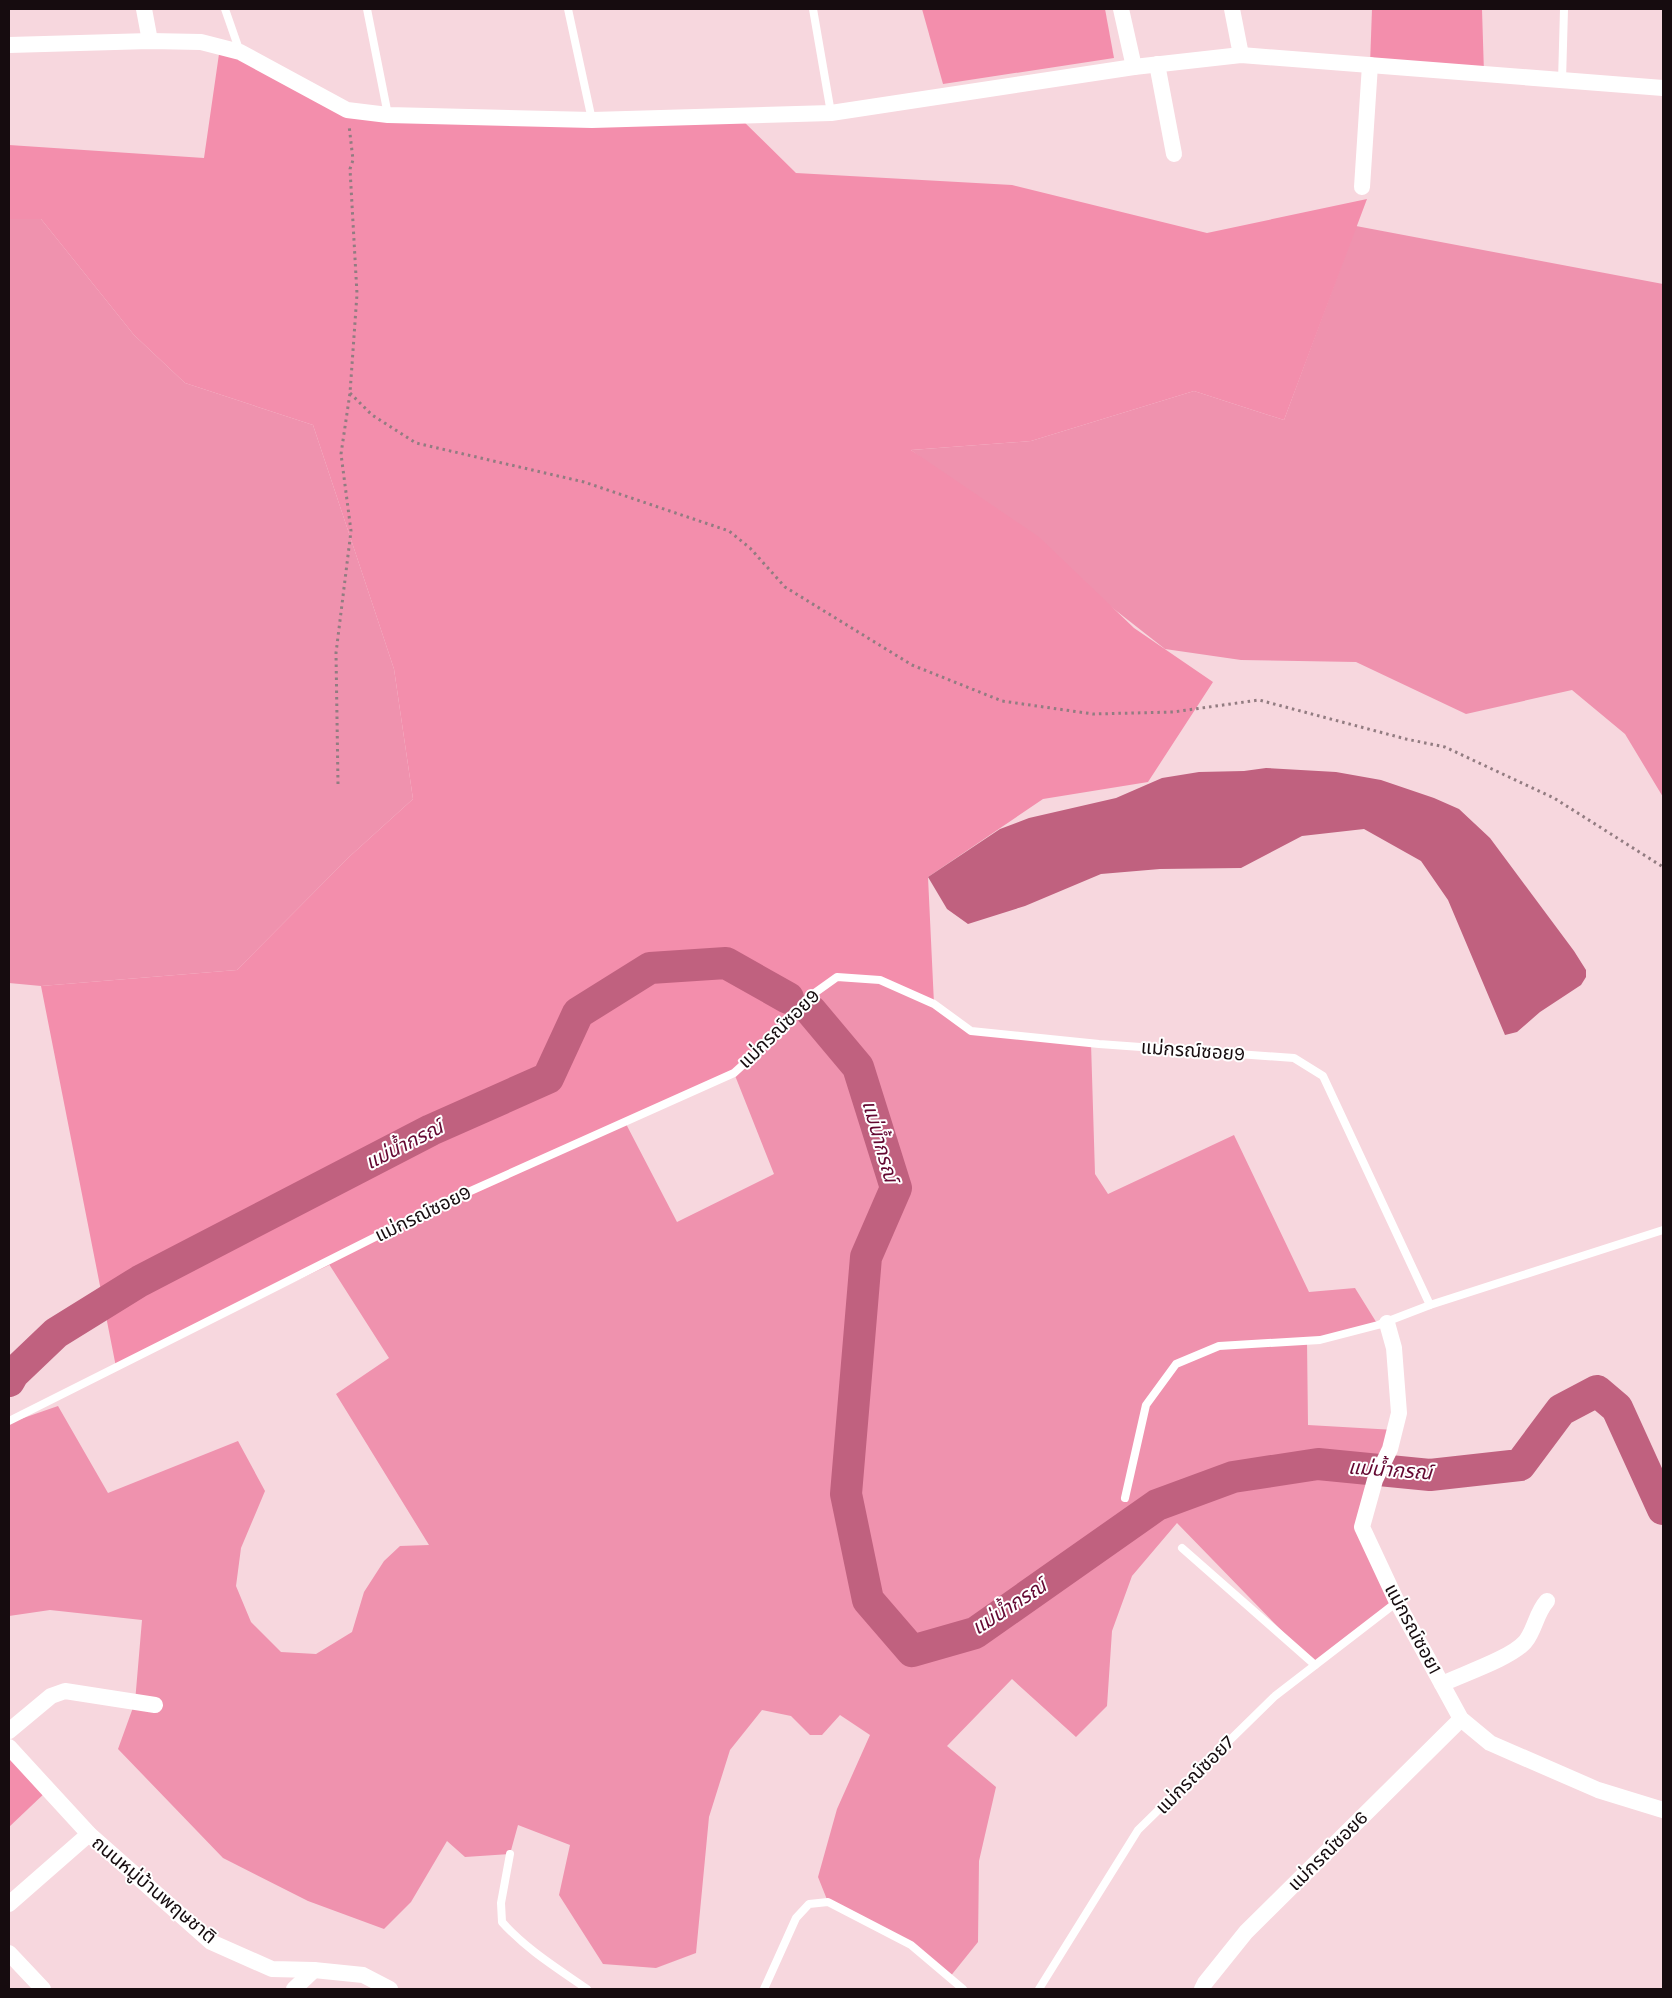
<svg xmlns="http://www.w3.org/2000/svg" width="1672" height="1998" font-family="Karla,'Noto Sans Thai',sans-serif">
	<style>
		.green { fill: #ef92ae }
		.forest { fill: #f38eac }
		.water { fill: #c0617f }
		.lines { fill: none; stroke-linecap: round; stroke-linejoin: round }
		.river { stroke: #c0617f; stroke-width: 32 }
		.path { stroke: #927c81; stroke-width: 3; stroke-dasharray: 2.5 4; stroke-linecap: butt }
		.service { stroke: #fff; stroke-width: 8 }
		.minor { stroke: #fff; stroke-width: 16 }
		.labels { text-anchor: middle; dominant-baseline: central; stroke-width: 4; stroke-linejoin: round; paint-order: stroke }
		.street-label { font-size: 19px; fill: #160c0f; stroke: #fff }
		.water-label { font-size: 20px; font-style: italic; fill: #630731; stroke: #fff }
	</style>
	<rect width="100%" height="100%" fill="#f7d7de"/>
	<!-- green -->
	<g class="green">
		<path d="M9 219H41L134 335 185 383 313 425 394 669 413 799 349 857 237 970 41 986 9 983Z"/>
		<path d="M1356 226 1663 284V797L1625 734 1572 690 1466 714 1356 662 1241 660 1165 649 911 450 1031 441 1194 391 1284 420Z"/>
		<path d="M837 977 880 980 934 1004 971 1031 1091 1043 1095 1174 1108 1194 1234 1135 1309 1292 1355 1288 1378 1325 1307 1341 1308 1425 1395 1430 1359 1527 1397 1602 1315 1665 1177 1523 1132 1576 1112 1631 1107 1706 1076 1737 1012 1679 947 1746 996 1787 979 1861 978 1942 949 1978 911 1945 828 1902 818 1877 837 1809 870 1735 840 1715 822 1735H810L791 1716 762 1710 730 1750 709 1817 696 1953 656 1968 603 1964 559 1895 570 1845 518 1825 510 1854 465 1857 447 1841 411 1902 384 1929 308 1901 223 1858 118 1749 135 1702 142 1620 50 1610 9 1616V1423L58 1406 108 1493 238 1441 265 1491 241 1548 236 1586 251 1622 281 1652 316 1654 352 1632 364 1592 384 1561 400 1546 429 1545 336 1394 389 1358 327 1261 625 1122 677 1222 774 1174 734 1073 809 997Z"/>
	</g>
	<!-- forest -->
	<g class="forest">
		<path d="M922 9H1105L1114 58 943 84Z"/>
		<path d="M1372 9H1482L1484 74 1370 65Z"/>
		<path d="M220 47 347 110 738 116 796 173 1012 185 1207 233 1367 199 1284 420 1194 391 1031 441 911 450 1039 537 1134 628 1213 682 1148 782 1043 799 928 877 934 1004 880 980 837 977 809 997 734 1073 649 1112 116 1367 41 986 237 970 349 857 413 799 394 669 313 425 185 383 134 335 41 219H9V145L204 158Z"/>
		<path d="M9 1749 48 1790 9 1827Z"/>
	</g>
	<!-- water -->
	<path class="water" d="M1266 768 1336 772 1381 780 1434 798 1459 809 1490 838 1574 951 1586 970V977L1581 985 1540 1012 1517 1032 1505 1035 1448 900 1421 861 1364 829 1302 836 1241 868 1160 869 1101 874 1025 906 968 924 947 909 928 877 1000 829 1029 818 1116 798 1162 778 1199 772 1244 771Z"/>
	<g class="lines">
		<!-- river -->
		<g class="river">
			<path d="M811 1011 858 1067 896 1188 866 1257 846 1494 868 1600 912 1651 975 1633 1157 1505 1233 1477 1318 1464 1430 1475 1520 1465 1561 1410 1597 1391 1617 1408 1663 1509"/>
			<path d="M9 1381 13 1374 56 1333 140 1281 431 1130 548 1078 578 1013 650 968 726 963 788 998"/>
		</g>
		<!-- path -->
		<g class="path">
			<path d="M350 393 372 415 416 443 584 482 729 531 750 548 785 587 912 665 1002 701 1093 714 1173 712 1259 700 1406 739 1445 747 1554 798 1663 867"/>
			<path d="M338 784 336 653 351 531 341 454 350 393 357 294 350 169 353 160 349 125"/>
		</g>
		<!-- service -->
		<g class="service">
			<path d="M225 9 240 52"/>
			<path d="M367 9 388 115"/>
			<path d="M568 9 592 120"/>
			<path d="M813 9 831 113"/>
			<path d="M1562 81 1564 9"/>
			<path d="M9 1421 437 1206 734 1073 780 1031 809 997 837 977 880 980 934 1004 971 1031 1099 1044 1294 1058 1323 1076 1430 1305"/>
			<path d="M1125 1498 1146 1405 1176 1364 1219 1346 1320 1340 1378 1325 1430 1305 1663 1230"/>
			<path d="M1182 1548 1315 1665"/>
			<path d="M510 1854 501 1903 502 1922C526 1949 557 1968 587 1989"/>
			<path d="M764 1989 796 1918 809 1904 828 1902 911 1945 963 1989"/>
			<path d="M1039 1989 1138 1830 1275 1696 1397 1602"/>
		</g>
		<!-- minor -->
		<g class="minor">
			<path d="M144 9 150 41"/>
			<path d="M1121 9 1134 67"/>
			<path d="M1232 9 1241 55"/>
			<path d="M9 45 150 41 201 42 240 52 347 110 388 115 592 120 831 113 1134 67 1241 55 1663 88"/>
			<path d="M1157 64 1174 154"/>
			<path d="M1362 187 1370 65"/>
			<path d="M1387 1323 1394 1348 1399 1413 1390 1449 1375 1480 1362 1527 1397 1602 1461 1719 1490 1743 1598 1790 1663 1810"/>
			<path d="M1442 1684C1463 1674 1511 1658 1525 1642 1535 1630 1536 1613 1547 1601"/>
			<path d="M9 1731 51 1696 65 1691 155 1705"/>
			<path d="M9 1747 89 1834 211 1942 272 1969 314 1970 363 1975 390 1989"/>
			<path d="M9 1904 89 1834"/>
			<path d="M9 1953 43 1989"/>
			<path d="M294 1989 314 1970"/>
			<path d="M1202 1989 1205 1983 1246 1932 1461 1719"/>
		</g>
	</g>
	<g class="labels">
		<!-- street labels -->
		<g class="street-label">
			<text transform="translate(779 1029) rotate(-44)">แม่กรณ์ซอย9</text>
			<text transform="translate(1193 1051) rotate(4)">แม่กรณ์ซอย9</text>
			<text transform="translate(423 1214) rotate(-26)">แม่กรณ์ซอย9</text>
			<text transform="translate(1413 1629) rotate(62)">แม่กรณ์ซอย1</text>
			<text transform="translate(1195 1775) rotate(-45)">แม่กรณ์ซอย7</text>
			<text transform="translate(1328 1851) rotate(-45)">แม่กรณ์ซอย6</text>
			<text transform="translate(154 1890) rotate(40)">ถนนหมู่บ้านพฤษชาติ</text>
		</g>
		<!-- water labels -->
		<g class="water-label">
			<text transform="translate(880 1141) rotate(74)">แม่น้ำกรณ์</text>
			<text transform="translate(404 1145) rotate(-27)">แม่น้ำกรณ์</text>
			<text transform="translate(1390 1470) rotate(4)">แม่น้ำกรณ์</text>
			<text transform="translate(1009 1607) rotate(-33)">แม่น้ำกรณ์</text>
		</g>
	</g>
	<!-- border -->
	<rect width="1672" height="1998" fill="none" stroke="#160c0f" stroke-width="20"/>
</svg>
